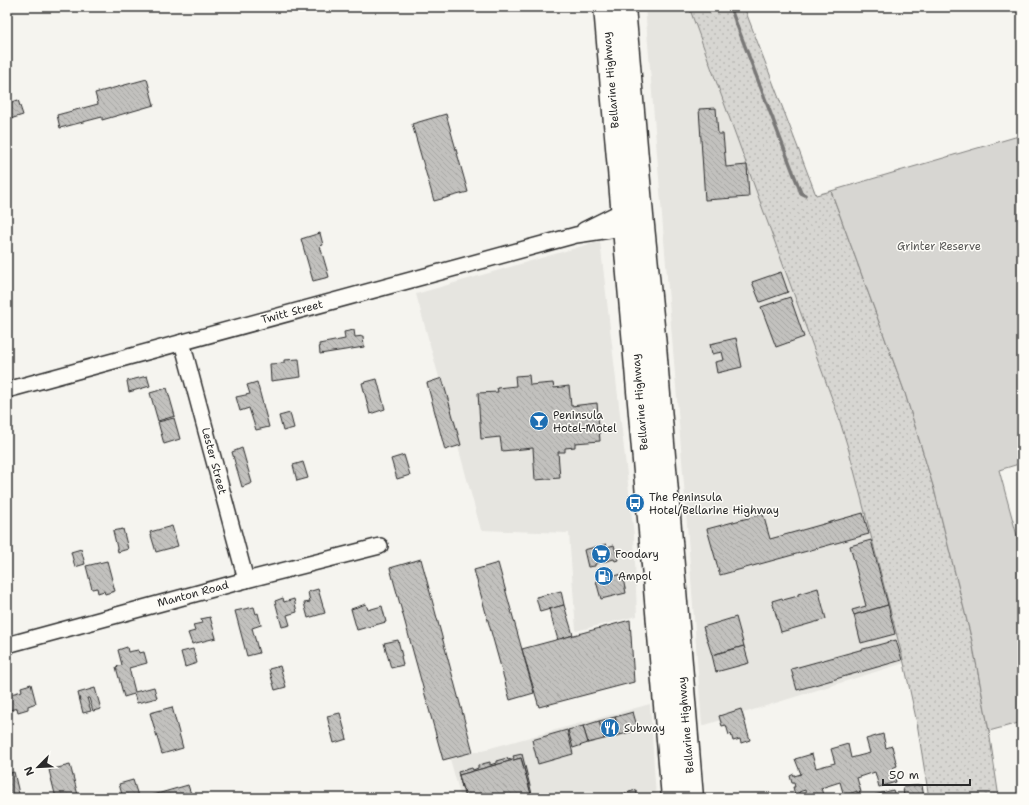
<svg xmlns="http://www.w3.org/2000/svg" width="1029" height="805" font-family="'Shantell Sans',sans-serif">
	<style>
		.built { fill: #e6e5e0 }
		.grass { fill: url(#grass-dots); stroke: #81807e }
		.park { fill: #d7d6d2; stroke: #81807e }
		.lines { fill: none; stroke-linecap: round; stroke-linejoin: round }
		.stream { stroke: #797877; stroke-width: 3.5 }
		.building { fill: url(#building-back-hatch); stroke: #2b2b2b }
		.minor-casing { stroke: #2b2b2b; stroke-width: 18 }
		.highway-casing { stroke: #2b2b2b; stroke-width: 25 }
		.minor { stroke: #fdfcf7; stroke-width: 15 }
		.highway { stroke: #fdfcf7; stroke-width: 22 }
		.labels { text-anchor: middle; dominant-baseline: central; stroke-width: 3; stroke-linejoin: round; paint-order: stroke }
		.street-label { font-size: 11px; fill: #2b2b2b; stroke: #fdfcf7 }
		.park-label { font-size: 11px; fill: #565655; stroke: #fdfcf7 }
		.poi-label { font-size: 11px; fill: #2b2b2b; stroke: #fdfcf7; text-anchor: start }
	</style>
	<defs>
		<pattern id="grass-dots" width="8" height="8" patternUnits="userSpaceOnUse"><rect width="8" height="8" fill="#d7d6d2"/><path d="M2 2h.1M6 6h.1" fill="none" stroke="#b9b8b4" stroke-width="1.8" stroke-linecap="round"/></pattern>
		<pattern id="building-back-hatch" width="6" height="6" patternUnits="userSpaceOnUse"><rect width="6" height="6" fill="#c2c1be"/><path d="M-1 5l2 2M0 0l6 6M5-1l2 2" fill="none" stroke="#a7a6a3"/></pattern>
	</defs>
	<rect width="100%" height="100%" fill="#f5f4ef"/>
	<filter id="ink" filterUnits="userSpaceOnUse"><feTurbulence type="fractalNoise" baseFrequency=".025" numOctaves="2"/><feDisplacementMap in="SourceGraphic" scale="8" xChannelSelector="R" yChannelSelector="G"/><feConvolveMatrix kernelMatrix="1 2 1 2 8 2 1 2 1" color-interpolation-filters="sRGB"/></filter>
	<g filter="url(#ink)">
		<!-- built -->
		<g class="built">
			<path d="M645 7H689L838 415 849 452 904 663 702 726 684 485Z"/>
			<path d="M600 241 634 535 637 616 576 631 569 533 481 530 416 294Z"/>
			<path d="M650 704 656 798H461L450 759Z"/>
		</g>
		<!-- grass -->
		<path class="grass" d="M689 7H744L816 195 831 191 905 393 934 489 972 641 989 731 999 798H929L917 723 904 663 849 451 838 415Z"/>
		<!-- park -->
		<path class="park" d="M1022 135V463L999 470 1022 554V722L989 731 972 641 934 489 905 393 831 191Z"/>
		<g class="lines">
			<!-- stream -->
			<path class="stream" d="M730 7 801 193 805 195"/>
		</g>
		<!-- building -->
		<g class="building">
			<path d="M147 79 154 105 102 120V117L60 128 57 115 98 104 95 93Z"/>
			<path d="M18 100 23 115 7 120V104Z"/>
			<path d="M716 108 718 134H723L726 167 747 165 749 197 705 200 699 109Z"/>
			<path d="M446 114 468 192 434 201 412 124Z"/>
			<path d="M320 233 323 245 320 246 329 277 313 281 301 239Z"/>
			<path d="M781 272 788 292 760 302 752 282Z"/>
			<path d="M790 297 804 337 776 347 761 307Z"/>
			<path d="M354 330 355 337 363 336 364 347 320 354 319 344 345 339 344 332Z"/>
			<path d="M736 338 742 367 717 373 715 362 724 360 722 352 712 354 710 344Z"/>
			<path d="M299 359 301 377 271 381 270 364 284 363V360Z"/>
			<path d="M529 375 530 385 553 383 554 388 569 386 571 406 597 403 600 441 575 443V447L565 448V452H558L560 478 535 480 533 448 502 451 500 437 481 439 478 393 498 392 497 388 516 386 515 376Z"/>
			<path d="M147 376 150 386 129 392 127 381Z"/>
			<path d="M442 378 461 445 445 450 427 383Z"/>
			<path d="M377 379 385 409 370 414 362 383Z"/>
			<path d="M257 382 269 427 256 430 249 408 240 411 236 397 250 394 247 385Z"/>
			<path d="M167 388 175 416 158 421 150 393Z"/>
			<path d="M290 413 294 428 283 431 279 416Z"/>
			<path d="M174 418 180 439 164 444 158 422Z"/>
			<path d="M242 448 252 483 242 487 232 452Z"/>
			<path d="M404 455 410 475 397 479 391 459Z"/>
			<path d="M303 462 308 478 297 481 293 465Z"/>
			<path d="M863 513 869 534 720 575 707 529 763 514 770 539Z"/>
			<path d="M172 526 178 546 156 552 150 532Z"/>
			<path d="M123 529 128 549 118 552 113 531Z"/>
			<path d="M871 540 888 605 854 615 852 610 866 606 850 546Z"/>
			<path d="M606 544 607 547 614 545 618 560 615 561 614 559 595 564V566L588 567 584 550Z"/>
			<path d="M81 549 85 564 75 567 71 552Z"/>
			<path d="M421 559 473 752 443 760 390 568Z"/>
			<path d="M107 561 115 591 105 594 104 591 98 593 97 588 92 589 86 566Z"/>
			<path d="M498 563 534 693 510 700 474 570Z"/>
			<path d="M622 574 626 593 601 599 596 581Z"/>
			<path d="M818 588 826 619 781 632 772 601 782 598 783 600 798 596V594Z"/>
			<path d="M318 589 325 613 308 618 304 603 310 602 308 592Z"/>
			<path d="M561 591 564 605 540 612 536 597Z"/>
			<path d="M283 598 284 602 294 599 297 612 287 615 290 625 282 627 275 601Z"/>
			<path d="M366 604 368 610 382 606 386 622 357 630 351 609Z"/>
			<path d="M564 605 573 635 558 640 549 609Z"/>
			<path d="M888 605 895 634 861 643 854 615Z"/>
			<path d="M254 607 256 614 258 613 261 625 252 628 259 653 247 656 235 611Z"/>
			<path d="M210 617 216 638 192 644 188 633 195 631 193 625 202 623 201 619Z"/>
			<path d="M736 617 744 646 712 655 703 627Z"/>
			<path d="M630 620 634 682 539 707 522 649Z"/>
			<path d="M398 640 402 656H401L403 665 391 668 384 643Z"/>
			<path d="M896 640 902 660 797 690 791 669Z"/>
			<path d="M744 646 749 663 716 672 712 655Z"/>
			<path d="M127 647 128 652 138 650 139 653 144 652 147 663 129 668 135 692 154 687 157 698 137 703 134 694 124 697 116 667 122 665 118 650Z"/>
			<path d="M193 649 197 663 185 667 181 652Z"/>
			<path d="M280 666 286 687 275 690 269 669Z"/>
			<path d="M31 684 36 703 28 706V709L18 712 17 708 7 711V695L22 691 21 687Z"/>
			<path d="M95 688 101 709 93 711 89 698H87L91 711 83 713 78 693Z"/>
			<path d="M172 707 183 748 162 754 150 713Z"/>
			<path d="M741 709 750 740 741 743 740 739 733 741 731 734 729 735 726 725 722 726 719 716Z"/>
			<path d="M633 712 638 730 620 735 615 717Z"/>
			<path d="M340 713 347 739 334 743 327 716Z"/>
			<path d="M615 717 620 735 604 739 599 721Z"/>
			<path d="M599 721 604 739 588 743 583 726Z"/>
			<path d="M583 726 588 743 573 748 568 730Z"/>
			<path d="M567 730 573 754 538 764 532 740Z"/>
			<path d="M883 734 886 748 892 746 897 766 892 768 896 782 879 787 875 772 857 778 861 792 857 793V791L844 796 840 782 821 788 824 798H806L805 790 799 792V794L795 795 793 787H795L794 783H792L790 776 794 774V776L801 774 795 759 812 754 816 768 835 763 831 749 848 744 851 758 870 753 866 739Z"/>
			<path d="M522 754 533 798H532L521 758 459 775 463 790H464L467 798H465L458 772 472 768 473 770 478 768V765L490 762V765L496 763V761L507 758 508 760 514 758 513 756Z"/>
			<path d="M521 758 532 798H467L464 790H463L459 775Z"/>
			<path d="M70 765 78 795 67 798H56L49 770Z"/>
			<path d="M14 772 20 798H7V774Z"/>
			<path d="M133 780 138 796 129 798H123L119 784Z"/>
			<path d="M188 785 192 797 150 798V796Z"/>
			<path d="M922 785 924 798H904L903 787Z"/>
			<path d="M636 790 638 798H609Z"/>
			<path d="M893 790 896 798H875V795Z"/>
		</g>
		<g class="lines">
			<defs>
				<g id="minor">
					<path d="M584 230 614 215 622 212 632 214"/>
					<path d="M182 342 246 580"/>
					<path d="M7 390 576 235 624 228 631 223"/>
					<path d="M7 645 246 580 380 546"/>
				</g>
				<g id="highway">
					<path d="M605 7 673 798"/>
					<path d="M624 7 642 216 655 346 692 798"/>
				</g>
			</defs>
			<!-- minor casing -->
			<use href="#minor" class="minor-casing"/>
			<!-- highway casing -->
			<use href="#highway" class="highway-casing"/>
			<!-- minor -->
			<use href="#minor" class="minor"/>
			<!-- highway -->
			<use href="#highway" class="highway"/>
		</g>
	</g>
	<!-- icons -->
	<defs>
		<symbol id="bar-disc" viewBox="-11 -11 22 22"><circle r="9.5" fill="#1f6fb2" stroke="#fdfcf7"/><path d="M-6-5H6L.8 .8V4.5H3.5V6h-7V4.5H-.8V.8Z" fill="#fff"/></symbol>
		<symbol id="bus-disc" viewBox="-11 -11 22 22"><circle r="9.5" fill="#1f6fb2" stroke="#fdfcf7"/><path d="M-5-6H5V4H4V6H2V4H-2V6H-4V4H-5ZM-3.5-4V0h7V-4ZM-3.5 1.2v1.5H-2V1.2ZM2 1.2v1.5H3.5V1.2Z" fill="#fff"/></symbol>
		<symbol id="supermarket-disc" viewBox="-11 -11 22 22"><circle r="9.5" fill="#1f6fb2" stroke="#fdfcf7"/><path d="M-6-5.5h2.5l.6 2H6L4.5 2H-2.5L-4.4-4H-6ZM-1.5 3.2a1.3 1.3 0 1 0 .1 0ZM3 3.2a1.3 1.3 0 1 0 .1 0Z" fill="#fff"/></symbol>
		<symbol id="fuel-disc" viewBox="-11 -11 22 22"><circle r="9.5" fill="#1f6fb2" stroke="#fdfcf7"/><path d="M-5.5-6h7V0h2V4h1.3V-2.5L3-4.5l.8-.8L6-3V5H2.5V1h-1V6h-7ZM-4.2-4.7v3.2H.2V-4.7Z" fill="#fff"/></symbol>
		<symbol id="restaurant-disc" viewBox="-11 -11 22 22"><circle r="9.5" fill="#1f6fb2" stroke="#fdfcf7"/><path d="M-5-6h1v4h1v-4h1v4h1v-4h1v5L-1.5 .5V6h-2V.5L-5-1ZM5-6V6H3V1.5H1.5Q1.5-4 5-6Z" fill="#fff"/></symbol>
	</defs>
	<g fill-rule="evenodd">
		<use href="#bar-disc" x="528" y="410" width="22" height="22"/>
		<use href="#bus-disc" x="624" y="492" width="22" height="22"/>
		<use href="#supermarket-disc" x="590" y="543" width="22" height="22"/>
		<use href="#fuel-disc" x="593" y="565" width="22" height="22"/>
		<use href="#restaurant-disc" x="599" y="717" width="22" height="22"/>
	</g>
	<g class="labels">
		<!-- street labels -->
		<g class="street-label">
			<text transform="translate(611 80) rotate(-95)">Bellarine Highway</text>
			<text transform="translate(292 312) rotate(-15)">Twitt Street</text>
			<text transform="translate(640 402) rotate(-95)">Bellarine Highway</text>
			<text transform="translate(214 461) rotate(75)">Lester Street</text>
			<text transform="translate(193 594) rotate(-15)">Manton Road</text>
			<text transform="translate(686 725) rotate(-95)">Bellarine Highway</text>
		</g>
		<!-- park labels -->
		<g class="park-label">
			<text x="939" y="246">Grinter Reserve</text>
		</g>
		<!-- poi labels -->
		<g class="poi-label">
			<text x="553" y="415">Peninsula<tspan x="553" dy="13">Hotel-Motel</tspan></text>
			<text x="649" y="497">The Peninsula<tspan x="649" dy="13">Hotel/Bellarine Highway</tspan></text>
			<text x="615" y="554">Foodary</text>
			<text x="618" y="576">Ampol</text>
			<text x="624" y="728">Subway</text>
		</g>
	</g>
	<!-- margin -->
	<rect width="1029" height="805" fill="none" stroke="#fdfcf7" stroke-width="24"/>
	<rect x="12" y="12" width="1005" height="781" fill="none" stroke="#2b2b2b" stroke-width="1.5" filter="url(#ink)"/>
	<!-- north arrow -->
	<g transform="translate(38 767) rotate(246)" stroke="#fdfcf7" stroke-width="3" paint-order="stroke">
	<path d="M0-3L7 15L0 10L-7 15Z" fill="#2b2b2b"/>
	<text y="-6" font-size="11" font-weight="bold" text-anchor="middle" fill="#2b2b2b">N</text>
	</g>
	<!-- scale -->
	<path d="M883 779v6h87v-6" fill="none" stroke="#2b2b2b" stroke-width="2"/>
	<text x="889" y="779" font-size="12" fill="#2b2b2b" stroke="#fdfcf7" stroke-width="3" paint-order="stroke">50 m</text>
</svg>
